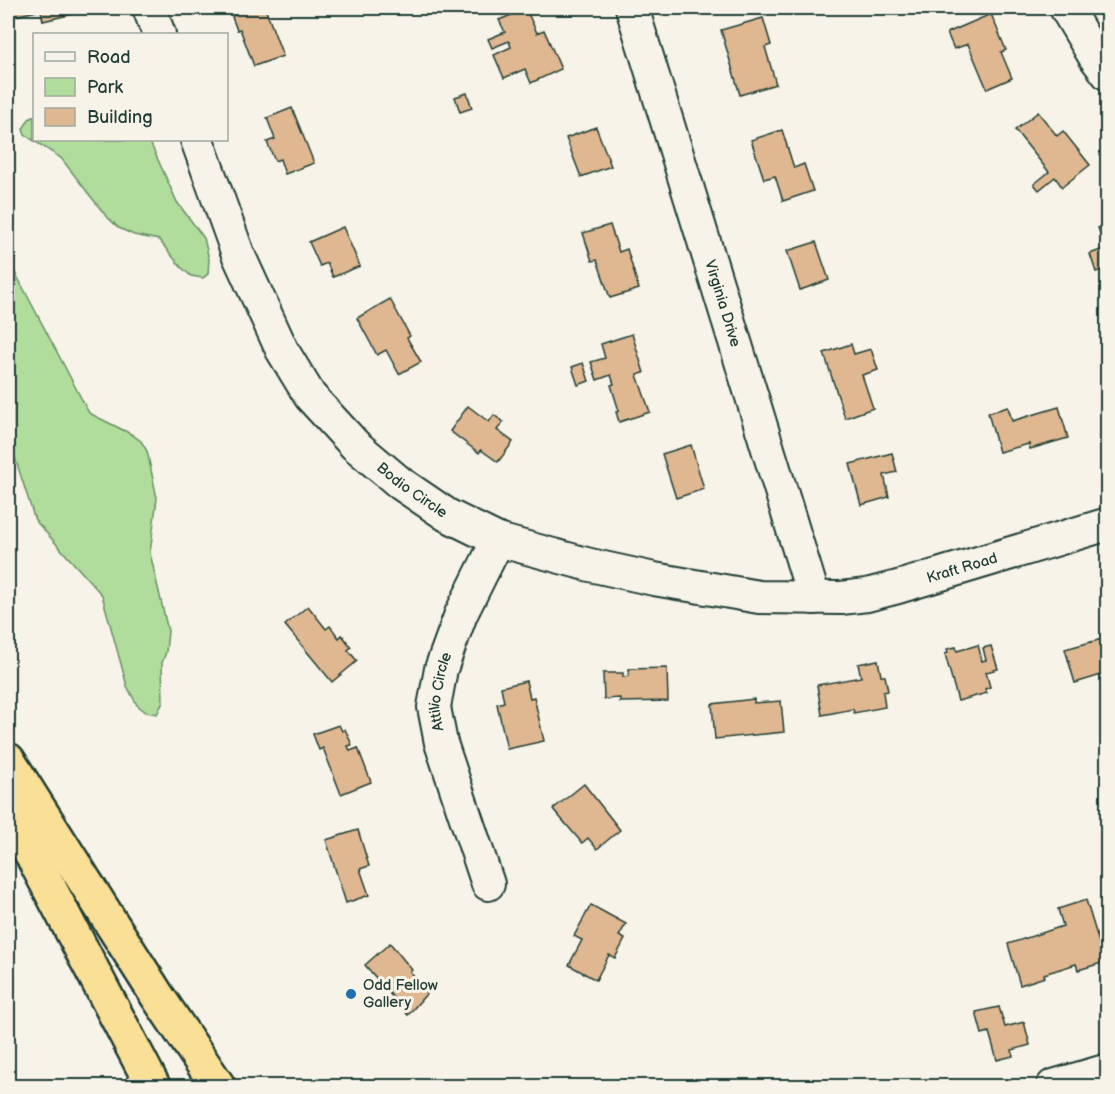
<svg xmlns="http://www.w3.org/2000/svg" width="1115" height="1094" font-family="'Balsamiq Sans',sans-serif">
	<style>
		.green { fill: #b0dd9b; stroke: #688d68; stroke-width: 1.5 }
		.building { fill: #dfb790; stroke: #1f3d34; stroke-width: 1.5 }
		.lines { fill: none; stroke-linecap: round; stroke-linejoin: round }
		.minor-casing { stroke: #1f3d34; stroke-width: 36 }
		.highway-casing { stroke: #1f3d34; stroke-width: 38 }
		.minor { stroke: #f7f3e8; stroke-width: 32 }
		.highway { stroke: #fadf96; stroke-width: 33 }
		.poi-dot { fill: #1f6fb2; stroke: #f7f3e8; stroke-width: 2 }
		.labels { text-anchor: middle; dominant-baseline: central; stroke-width: 6; stroke-linejoin: round; paint-order: stroke }
		.street-label { font-size: 15px; fill: #1f3d34; stroke: #f7f3e8 }
		.poi-label { font-size: 15px; fill: #1f3d34; stroke: #f7f3e8; text-anchor: start }
	</style>
	<rect width="100%" height="100%" fill="#f7f3e8"/>
	<filter id="ink" filterUnits="userSpaceOnUse"><feTurbulence type="fractalNoise" baseFrequency=".0167" numOctaves="2"/><feDisplacementMap in="SourceGraphic" scale="12" xChannelSelector="R" yChannelSelector="G"/><feConvolveMatrix kernelMatrix="1 2 1 2 8 2 1 2 1" color-interpolation-filters="sRGB"/></filter>
	<g filter="url(#ink)">
		<!-- green -->
		<g class="green">
			<path d="M34 116V140H149L177 202 204 238 209 259 208 274 203 278 191 276 181 267 159 240 134 235 119 228 106 216 61 158 25 135 23 129 29 119Z"/>
			<path d="M8 259 89 413 131 434 141 441 147 451 157 498 150 553 168 631 166 652 162 663 163 702 157 714 146 712 137 705 127 686 102 595 35 520 8 436Z"/>
		</g>
		<!-- building -->
		<g class="building">
			<path d="M9 8H71L73 14 43 21 41 10 11 17Z"/>
			<path d="M232 8H265L283 56 254 66 240 29 237 30 232 17 235 15Z"/>
			<path d="M526 9 537 33 544 30 561 69 531 83 525 69 504 78 494 55 511 47 509 41 492 48 488 39 505 32 499 20Z"/>
			<path d="M991 14 1006 50 1001 52 1012 78 987 89 968 44 954 49 947 33Z"/>
			<path d="M763 18 771 45 765 47 776 84 740 95 721 30Z"/>
			<path d="M467 93 472 108 460 112 455 97Z"/>
			<path d="M292 108 314 163 285 174 280 159 275 161 267 142 275 139 267 118Z"/>
			<path d="M1038 112 1057 136 1063 131 1090 165 1062 187 1055 177 1039 190 1034 184 1049 172 1015 130Z"/>
			<path d="M596 127 611 166 581 177 566 138Z"/>
			<path d="M782 130 794 168 804 164 813 191 783 201 775 176 764 179 751 140Z"/>
			<path d="M610 225 619 252 627 249 639 289 610 298 597 260 592 261 583 233Z"/>
			<path d="M1108 225V268L1096 272 1090 254 1106 248 1098 228Z"/>
			<path d="M343 227 360 266 333 277 327 263 320 266 309 242Z"/>
			<path d="M816 242 829 280 800 290 787 251Z"/>
			<path d="M390 299 410 336 407 338 421 362 399 374 386 350 377 355 357 318Z"/>
			<path d="M632 334 644 373 637 375 650 412 619 422 616 412 619 411 611 385 614 384 611 375 597 380 591 362 605 358 601 344Z"/>
			<path d="M851 344 854 354 871 349 878 370 862 375 873 408 845 418 824 353Z"/>
			<path d="M583 363 589 381 578 385 572 367Z"/>
			<path d="M468 406 489 422 494 415 503 422 497 430 513 442 498 462 481 450 479 453 450 431Z"/>
			<path d="M1008 407 1012 421 1059 407 1068 438 1030 449 1029 444 999 452 988 413Z"/>
			<path d="M691 445 704 489 676 498 662 454Z"/>
			<path d="M892 453 897 472 884 475 889 497 861 505 850 464Z"/>
			<path d="M308 606 326 629 330 626 339 638 342 635 351 647 348 650 357 661 332 682 285 625Z"/>
			<path d="M1106 638 1108 642V673L1075 683 1065 649Z"/>
			<path d="M978 645 982 661 986 660 983 648 991 646 998 669 986 672 990 687 985 689 987 693 958 701 945 654 948 653 947 649 956 647 957 651Z"/>
			<path d="M878 660 881 676H885L888 691 883 692 885 707 854 713 853 709 822 715 817 685 861 677 858 664Z"/>
			<path d="M667 668 668 701 620 702V698L604 699 603 673H623V677L629 676V669Z"/>
			<path d="M526 681 530 698 534 697 544 741 507 749 497 704 504 702 501 687Z"/>
			<path d="M754 699V703L781 701 784 732 715 739 712 704Z"/>
			<path d="M339 725 342 731 345 729 352 745 348 746 350 751 358 748 371 782 341 794 323 748 319 750 313 734Z"/>
			<path d="M584 784 620 830 597 849 588 838 582 843 553 809Z"/>
			<path d="M358 830 369 866 360 869 369 895 346 903 326 840Z"/>
			<path d="M1086 900 1105 962 1078 970 1076 964 1044 974 1045 977 1020 985 1008 944 1063 926 1058 909Z"/>
			<path d="M591 905 626 924 619 936 625 939 615 958 609 955 596 980 569 965 582 940 574 936Z"/>
			<path d="M390 943 412 970 410 972 427 993 408 1015 365 965Z"/>
			<path d="M999 1007 1005 1027 1024 1022 1030 1045 1012 1050 1013 1056 997 1060 989 1032 982 1034 976 1012Z"/>
		</g>
		<g class="lines">
			<defs>
				<g id="minor">
					<path d="M149 8 159 34"/>
					<path id="s1" d="M632 8 814 598"/>
					<path d="M1066 8 1095 57 1108 74"/>
					<path id="s2" d="M197 140 238 254 282 350 310 396 355 445 400 483 447 515 498 540 590 565 654 579 759 597 841 598 867 595 898 587 1108 524"/>
					<path id="s3" d="M488 884 441 743 434 707 441 669 461 614 498 540"/>
					<path d="M1053 1086 1108 1070"/>
				</g>
				<g id="highway">
					<path d="M8 760 158 997 218 1086"/>
					<path d="M8 809 153 1086"/>
				</g>
			</defs>
			<!-- minor casing -->
			<use href="#minor" class="minor-casing"/>
			<!-- highway casing -->
			<use href="#highway" class="highway-casing"/>
			<!-- minor -->
			<use href="#minor" class="minor"/>
			<!-- highway -->
			<use href="#highway" class="highway"/>
		</g>
	</g>
	<!-- markers -->
	<circle class="poi-dot" cx="351" cy="994" r="6"/>
	<g class="labels">
		<!-- street labels -->
		<g class="street-label">
			<text stroke="none"><textPath href="#s1" startOffset="309">Virginia Drive</textPath></text>
			<text stroke="none"><textPath href="#s2" startOffset="420">Bodio Circle</textPath></text>
			<text stroke="none"><textPath href="#s2" startOffset="994">Kraft Road</textPath></text>
			<text stroke="none"><textPath href="#s3" startOffset="201">Attilio Circle</textPath></text>
		</g>
		<!-- poi labels -->
		<g class="poi-label">
			<text x="363" y="985">Odd Fellow<tspan x="363" dy="17">Gallery</tspan></text>
		</g>
	</g>
	<!-- margin -->
	<rect width="1115" height="1094" fill="none" stroke="#f7f3e8" stroke-width="30"/>
	<rect x="15" y="15" width="1085" height="1064" fill="none" stroke="#1f3d34" stroke-width="2" filter="url(#ink)"/>
	<!-- legend -->
	<rect x="33" y="33" width="195" height="108" fill="#f7f3e8" stroke="#a1aaa0" stroke-width="1.5"/>
	<rect x="45" y="52" width="30" height="9" fill="#f7f3e8" stroke="#a1aaa0" stroke-width="1.5"/>
	<text x="87" y="63" font-size="18" fill="#1f3d34">Road</text>
	<rect x="45" y="78" width="30" height="18" fill="#b0dd9b" stroke="#a1aaa0" stroke-width="1.5"/>
	<text x="87" y="93" font-size="18" fill="#1f3d34">Park</text>
	<rect x="45" y="108" width="30" height="18" fill="#dfb790" stroke="#a1aaa0" stroke-width="1.5"/>
	<text x="87" y="123" font-size="18" fill="#1f3d34">Building</text>
</svg>
